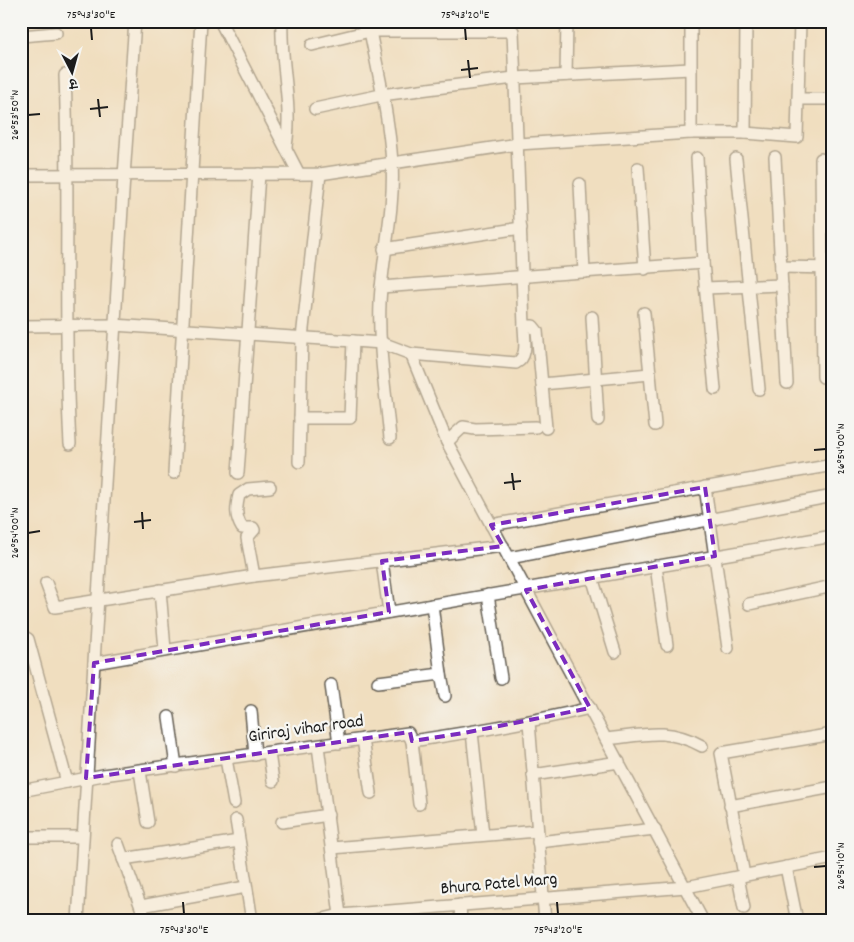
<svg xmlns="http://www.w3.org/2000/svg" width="854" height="942" font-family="Dekko,'Playpen Sans Deva',sans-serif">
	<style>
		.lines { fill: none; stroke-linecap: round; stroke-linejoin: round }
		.minor-casing { stroke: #666055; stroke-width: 14 }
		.minor { stroke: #fff; stroke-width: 11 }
		.marked { fill: none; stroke: #7b2cbf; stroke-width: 4; stroke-dasharray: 10 6; stroke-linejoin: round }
		.ticks { fill: none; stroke: #1c1c1c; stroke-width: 2 }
		.labels { text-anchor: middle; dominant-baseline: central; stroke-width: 4.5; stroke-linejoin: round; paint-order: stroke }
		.street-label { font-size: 18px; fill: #1c1c1c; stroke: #f6f6f2 }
		.neatline { fill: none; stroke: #1c1c1c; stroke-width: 2 }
		.ticks-label { font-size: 12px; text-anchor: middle; fill: #1c1c1c }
	</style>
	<rect width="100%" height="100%" fill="#f6f6f2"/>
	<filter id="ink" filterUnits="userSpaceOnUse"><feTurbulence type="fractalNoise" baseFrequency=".02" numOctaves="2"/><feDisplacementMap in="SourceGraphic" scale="10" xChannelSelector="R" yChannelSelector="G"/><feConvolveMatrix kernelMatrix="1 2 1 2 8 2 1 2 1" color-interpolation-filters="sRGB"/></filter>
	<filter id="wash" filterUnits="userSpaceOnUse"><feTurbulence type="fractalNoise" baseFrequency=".0096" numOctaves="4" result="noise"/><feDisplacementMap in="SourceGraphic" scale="20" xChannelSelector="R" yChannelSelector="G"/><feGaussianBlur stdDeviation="1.12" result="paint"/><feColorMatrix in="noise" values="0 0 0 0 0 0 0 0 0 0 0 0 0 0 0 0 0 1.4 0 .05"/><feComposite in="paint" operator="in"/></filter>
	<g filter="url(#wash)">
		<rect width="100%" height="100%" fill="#f0debf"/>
	</g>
	<g filter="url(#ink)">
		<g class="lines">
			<defs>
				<g id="minor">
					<path d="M220 21 299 174"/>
					<path d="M282 21C280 63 293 104 286 146"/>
					<path d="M368 21C377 68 389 116 392 163 395 210 382 256 380 303 378 347 386 394 390 438"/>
					<path d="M691 21V133"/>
					<path d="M21 36 56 33"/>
					<path d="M65 75C70 198 63 321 70 444"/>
					<path d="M566 75 567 21"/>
					<path d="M798 99H833"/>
					<path d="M315 109 381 95 514 78 691 69"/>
					<path d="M745 133 746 21"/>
					<path d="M775 157 787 383"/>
					<path d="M697 158 703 263 715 389"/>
					<path d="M736 159 759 389"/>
					<path d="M821 159 823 377"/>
					<path d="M638 168 645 269"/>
					<path d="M21 175 320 174 518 144 691 133H745L797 137 800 21"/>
					<path d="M580 184 584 272"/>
					<path d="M384 249 521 228"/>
					<path d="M781 267 833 268"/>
					<path d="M381 287 703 263"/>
					<path d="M705 288 782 285"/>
					<path d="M644 313 655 425"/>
					<path d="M592 317 598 420"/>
					<path d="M21 326 114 325 353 341 382 343 411 354 516 363C529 357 524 337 524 326L513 31H370L312 45"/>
					<path d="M524 326H533L537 331 546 428"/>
					<path d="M411 354 447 442 463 427 475 429 536 427"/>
					<path d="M542 384 650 374"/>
					<path d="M300 418H350L353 341"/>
					<path d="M447 442 703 921"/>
					<path d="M299 462 302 338 320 174"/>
					<path d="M174 473 201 21"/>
					<path d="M238 473 259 174"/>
					<path d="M705 487 728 648"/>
					<path d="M491 525 833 465"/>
					<path d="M509 558 833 496"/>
					<path d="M382 561 389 612"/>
					<path d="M656 566 667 645"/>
					<path d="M254 576 247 538 254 530 253 528H242C235 516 236 508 239 495L248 489 270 487"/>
					<path d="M592 577 615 652"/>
					<path d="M46 583 55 607 254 576 503 546"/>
					<path d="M160 590 165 650"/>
					<path d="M488 595 501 678"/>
					<path d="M749 604 833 586"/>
					<path d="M21 635 28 639 67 782"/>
					<path d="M94 663 833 536"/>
					<path d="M441 674 445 696"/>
					<path d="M378 682 441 674 432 605"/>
					<path d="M331 685 339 743"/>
					<path d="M251 711 255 755"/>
					<path d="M169 717 176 766"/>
					<path d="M529 722 545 921"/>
					<path d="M472 732 483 835"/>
					<path d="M363 739 371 793"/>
					<path d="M607 739C644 735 667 727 702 746"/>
					<path d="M412 741 419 804"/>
					<path d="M318 746 340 915"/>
					<path d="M269 753 273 781"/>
					<path d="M226 759 234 803"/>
					<path d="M140 771 148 822"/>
					<path d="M533 775 619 762"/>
					<path d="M21 791 103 775 408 733 412 741C472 732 531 722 590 708"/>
					<path d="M730 806 833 787"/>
					<path d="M236 820 252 921"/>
					<path d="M282 822 328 815"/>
					<path d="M21 837H82"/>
					<path d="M538 842 655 829"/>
					<path d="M118 844 146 921"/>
					<path d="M332 848 537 831"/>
					<path d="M123 859 239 841"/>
					<path d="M786 867 797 921"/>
					<path d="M744 875 721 753 833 734"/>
					<path d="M738 877 744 908"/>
					<path d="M460 905 461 921"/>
					<path d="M141 906 246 887"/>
					<path d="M78 921 124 176 135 21"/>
					<path d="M315 921 340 915 686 887 833 858"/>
				</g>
			</defs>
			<!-- minor casing -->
			<use href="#minor" class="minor-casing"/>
			<!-- minor -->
			<use href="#minor" class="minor"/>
		</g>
	</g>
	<!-- marked area -->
	<path d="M0 0H854V942H0ZM705 487 715 556 526 590 590 708 464 733 412 741 410 732 86 778 94 663 389 612 382 561 503 546 491 525Z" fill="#f0debf" fill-opacity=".55" fill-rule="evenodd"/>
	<path class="marked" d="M705 487 715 556 526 590 590 708 464 733 412 741 410 732 86 778 94 663 389 612 382 561 503 546 491 525Z"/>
	<!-- ticks -->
	<path class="ticks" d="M91 28 92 40M465 28 466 40M468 60 470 78M461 70 478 68M98 99 100 117M90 109 108 107M28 115 40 114M814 450 826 449M512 473 514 490M504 483 521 481M142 512 143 529M134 522 151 520M28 533 40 531M814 867 826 866M183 902 184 914M557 902 558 914"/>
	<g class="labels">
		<!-- street labels -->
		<g class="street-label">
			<text transform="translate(306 730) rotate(-8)">Giriraj vihar road</text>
			<text transform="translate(499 885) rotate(-5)">Bhura Patel Marg</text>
		</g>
	</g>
	<!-- margin -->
	<rect width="854" height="942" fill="none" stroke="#f6f6f2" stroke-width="55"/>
	<!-- north arrow -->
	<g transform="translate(72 72) rotate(174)" stroke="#f6f6f2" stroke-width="4" paint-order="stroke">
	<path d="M0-4L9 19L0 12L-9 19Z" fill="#1c1c1c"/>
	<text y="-8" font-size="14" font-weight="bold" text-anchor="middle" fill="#1c1c1c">उ</text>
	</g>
	<rect x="28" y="28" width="798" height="886" class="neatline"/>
	<g class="ticks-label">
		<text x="91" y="18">75°43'30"E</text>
		<text x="465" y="18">75°43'20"E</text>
		<text transform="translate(14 115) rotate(-90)" y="4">26°53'50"N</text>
		<text transform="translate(840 449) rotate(-90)" y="4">26°54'00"N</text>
		<text transform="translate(14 533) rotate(-90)" y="4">26°54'00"N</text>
		<text transform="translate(840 866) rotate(-90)" y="4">26°54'10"N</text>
		<text x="184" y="933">75°43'30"E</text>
		<text x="558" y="933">75°43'20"E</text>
	</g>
</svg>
